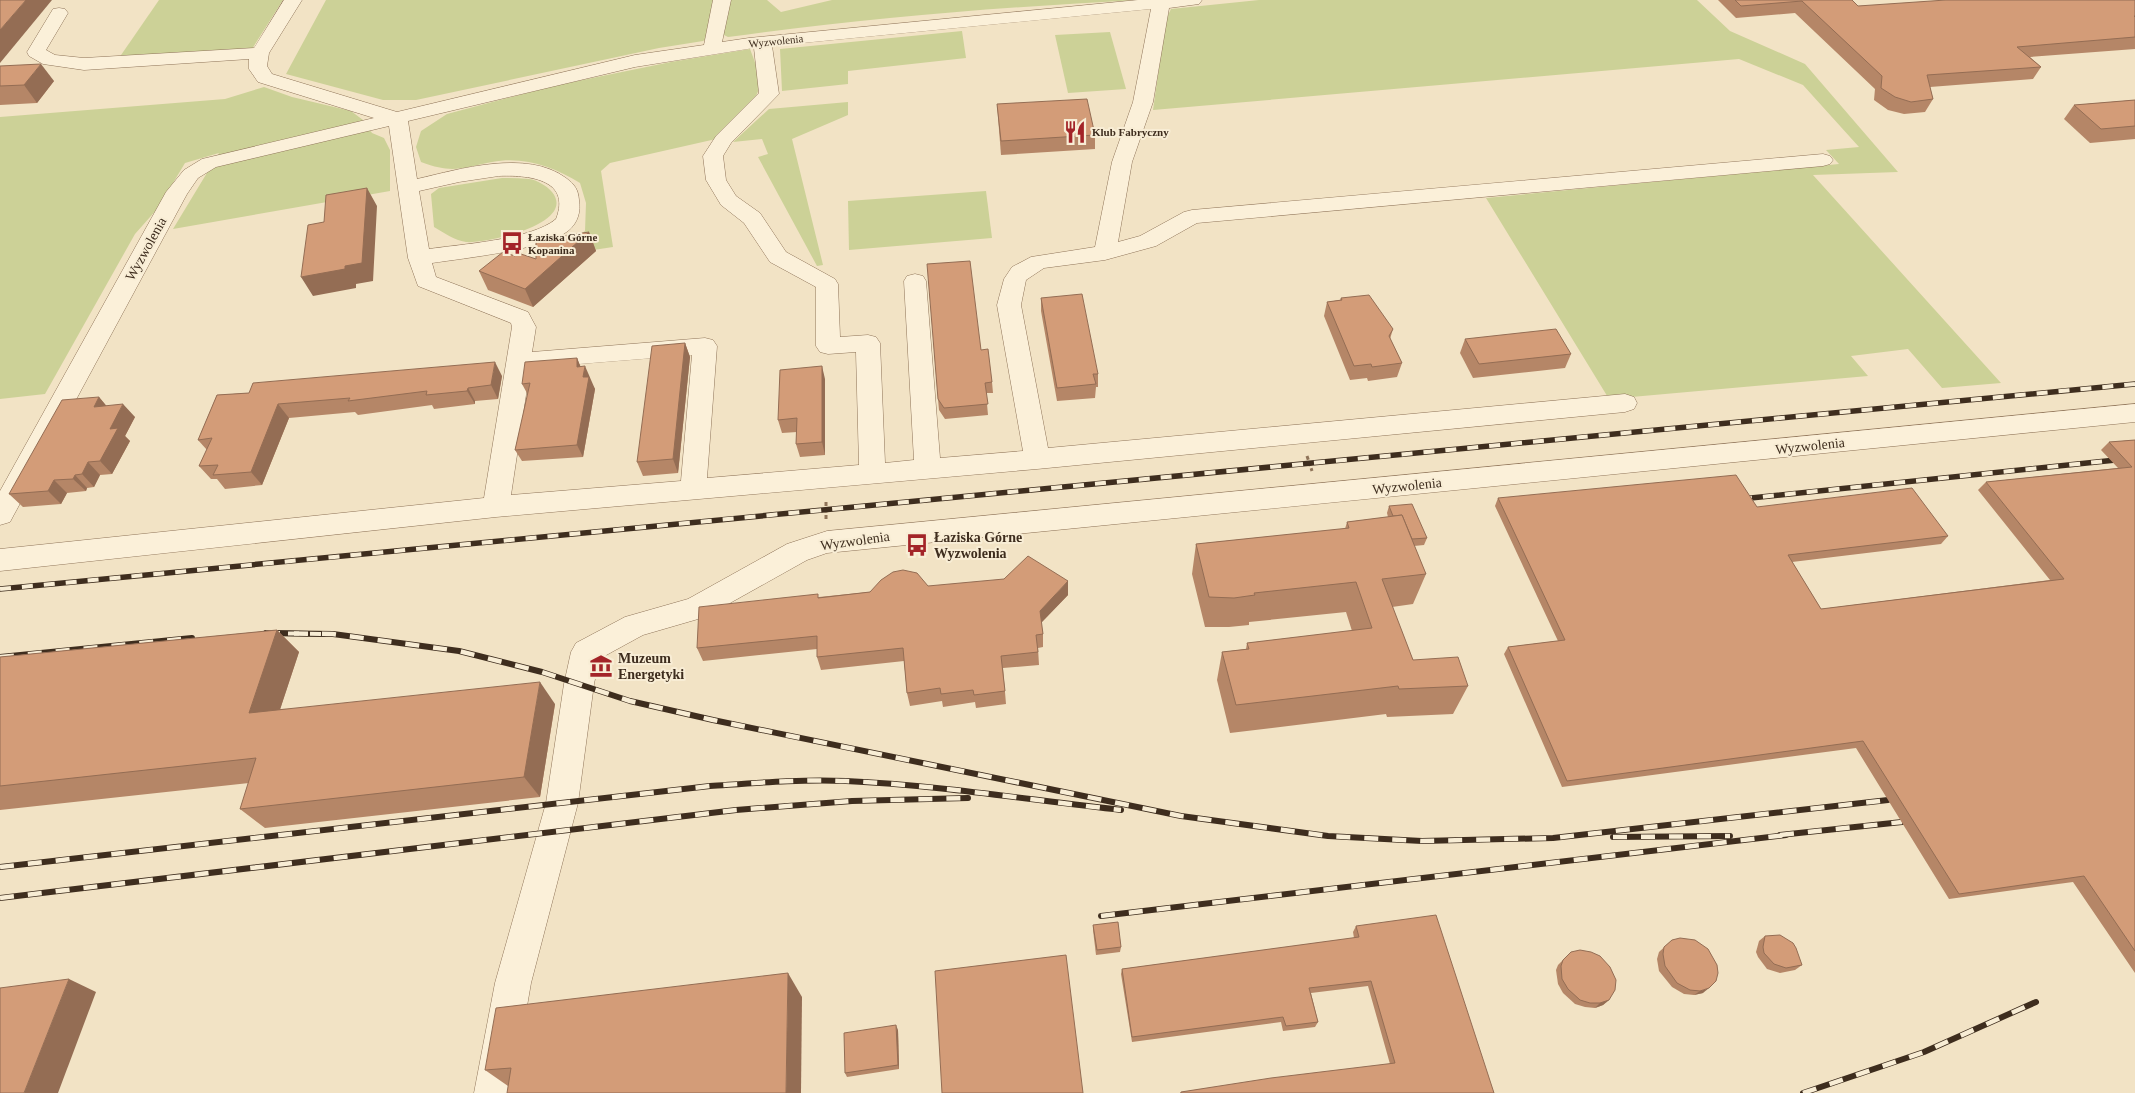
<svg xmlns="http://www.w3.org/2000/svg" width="2135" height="1093" font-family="Georgia,serif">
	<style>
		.green { fill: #ccd197 }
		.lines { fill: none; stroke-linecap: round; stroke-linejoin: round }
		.minor-casing { stroke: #8f7459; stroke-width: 1 }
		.path { stroke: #8f7459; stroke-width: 3; stroke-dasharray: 4 2.5; stroke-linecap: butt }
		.minor { fill: #fbf0d9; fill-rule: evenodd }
		.rail-far1-casing { stroke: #3e2d1e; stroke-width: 5.5 }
		.rail-casing { stroke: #3e2d1e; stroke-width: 6 }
		.rail-far1 { stroke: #f8edd5; stroke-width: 4; stroke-dasharray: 11; stroke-linecap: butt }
		.rail { stroke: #f8edd5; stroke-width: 4.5; stroke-dasharray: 14; stroke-linecap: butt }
		.wall { fill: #b58667 }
		.shaded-wall { fill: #946d54 }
		.building { fill: #d39c78; stroke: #946d54 }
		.labels { text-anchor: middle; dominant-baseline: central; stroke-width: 4; stroke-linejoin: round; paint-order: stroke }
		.far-street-label { font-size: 11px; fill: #3e2d1e; stroke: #f8edd5 }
		.far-poi-label { font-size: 11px; font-weight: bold; fill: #3e2d1e; stroke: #f8edd5; text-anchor: start }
		.street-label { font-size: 14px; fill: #3e2d1e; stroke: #f8edd5 }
		.poi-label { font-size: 14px; font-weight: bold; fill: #3e2d1e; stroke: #f8edd5; text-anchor: start }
	</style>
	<rect width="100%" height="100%" fill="#f2e3c5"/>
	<!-- green -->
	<g class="green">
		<path d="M159 0H283L252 49 119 58Z"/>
		<path d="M326 0H717L710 36 703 41 659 48 416 100H383L286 74Z"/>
		<path d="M729 0H767L781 12 832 0H1138C1001 7 864 18 728 37L722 34Z"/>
		<path d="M1259 0H1697L1730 31 1805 64 1898 172 1813 175 2001 383 1942 388 1908 349 1851 356 1868 376 1609 399 1486 198 1839 164 1826 150 1859 147 1803 85 1739 59 1153 110 1166 19 1171 9Z"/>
		<path d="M962 31 966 58 848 71V84L782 91 780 49Z"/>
		<path d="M1110 32 1126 89 1068 93 1055 35Z"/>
		<path d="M750 49 762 81 755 99 716 139 610 163 601 171 613 247 547 257 585 231 586 203 580 183C554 167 524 156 492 162 461 168 453 174 421 162L416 147 421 131 447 114 553 86 671 62Z"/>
		<path d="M264 87 292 97 351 111 363 120 372 133 384 138 390 150V191L173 229 219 153 185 163 158 208 135 234 45 394 0 399V117L225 99Z"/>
		<path d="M848 102V115L792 139 823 265 817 266 758 157 768 154 762 139 733 142 769 109Z"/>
		<path d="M502 178C511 178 520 178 529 179 537 180 547 186 552 192 578 224 485 244 466 242 454 240 444 233 434 227L431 194 439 188Z"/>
		<path d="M986 191 992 238 849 250 848 201Z"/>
	</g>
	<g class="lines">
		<defs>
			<g id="minor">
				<path d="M284 0H302L269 53 267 66 272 74 397 112 635 55 704 45 713 0H731L722 42 749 38 1138 0H1202L1199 4 1169 8 1153 102 1132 162 1118 242 1140 236 1184 212 1192 210 1823 154 1830 156 1833 160 1830 164 1823 166 1197 223 1156 246 1105 260 1044 268 1026 280 1021 305 1048 448 1625 394 1634 397 1637 403 1634 409 1625 412 1037 469 496 517 0 571V549L484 498 512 327 511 323 418 286 408 258 389 126 216 167 198 178 187 194 10 522 0 525V491L166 192 184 170 202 159 374 118 258 82 249 69V59L84 70 43 64 29 56 27 52 53 9 59 8 65 9 68 13 46 50 55 55 84 58 254 48ZM1151 9 1133 102 1112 162 1095 247 1031 257 1012 267 1004 279 997 305 1023 451 940 458 926 281 923 276 915 274 907 276 904 281 914 460 885 463 880 343 876 337 868 335 840 337 838 284 835 279 786 252 760 213 736 196 726 180 723 156 731 143 779 94 772 46ZM754 48 759 93 716 136 703 156 706 180 721 205 744 223 770 262 816 287V346L820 352 828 354 856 352 859 465 707 478 717 346 713 340 705 338 532 352 536 327 528 312 436 277 432 263C465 258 543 250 568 231 578 223 581 211 579 200 578 189 575 185 566 178 527 149 460 169 417 179L408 121 635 67ZM499 176C526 175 572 178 556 219 531 240 462 244 429 249L419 191 459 182ZM692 355 681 481 511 495 530 368Z"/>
				<path d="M2135 404V422L827 553 807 560 705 617 643 635 599 659 594 684 578 803 531 983 512 1093H474L495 983 546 803 564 684 571 652 576 643 625 617 688 599 787 544 827 531Z"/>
			</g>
		</defs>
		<!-- minor casing -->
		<use href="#minor" class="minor-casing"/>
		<!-- path -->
		<g class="path">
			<path d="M1307 456 1312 471"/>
			<path d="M826 502V519"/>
		</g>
		<!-- minor -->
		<use href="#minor" class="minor"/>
		<defs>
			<g id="rail-far1">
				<path d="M1741 499 2135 458"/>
				<path d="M0 589 2135 384"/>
				<path d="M266 633 324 634"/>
			</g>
			<g id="rail">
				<path d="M266 633 333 634 459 651 542 672 630 701 713 720 1181 816 1328 836 1422 841 1553 838 1888 800"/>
				<path d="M0 657 192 638"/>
				<path d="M1780 835 1902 822"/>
				<path d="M1613 837 1730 836"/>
				<path d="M0 867 710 786C755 783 801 779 846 781 938 785 1030 800 1121 810"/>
				<path d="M0 898 736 810 852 801 968 798"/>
				<path d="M1101 916 1786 835"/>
				<path d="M1803 1093 1924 1052 2036 1002"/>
			</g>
		</defs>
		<!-- rail-far1 casing -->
		<use href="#rail-far1" class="rail-far1-casing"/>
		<!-- rail casing -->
		<use href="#rail" class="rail-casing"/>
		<!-- rail-far1 -->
		<use href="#rail-far1" class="rail-far1"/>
		<!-- rail -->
		<use href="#rail" class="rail"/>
	</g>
	<!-- wall -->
	<g class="wall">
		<path d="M1718 0H1852L1858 6 2135 0V49L2030 57 2041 67 2033 79 1930 87 1933 99 1925 112 1904 114 1888 110 1874 100 1875 89 1795 13 1736 18Z"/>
		<path d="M0 66 54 81 37 103 0 105Z"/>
		<path d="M2135 100V139L2090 143 2064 119 2074 105Z"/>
		<path d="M997 104 1095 135V149L1001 155Z"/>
		<path d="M589 232 596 251 533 307 488 290 479 271 515 256 536 259Z"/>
		<path d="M1041 298 1098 374V387H1096L1095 398 1057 401 1041 311Z"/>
		<path d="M1341 298 1393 329 1390 339 1402 363 1397 377 1368 381 1367 378 1350 380 1324 316 1327 302 1340 300Z"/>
		<path d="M1465 339 1571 354 1565 368 1473 378 1460 353Z"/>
		<path d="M685 343 690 357 678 473 643 476 637 462Z"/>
		<path d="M981 350 992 382 993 393H986L988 415 945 419 939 410 938 399Z"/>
		<path d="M577 358 580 366 595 389 583 457 522 461 515 450 528 395 522 384Z"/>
		<path d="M502 376 498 399 475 401V404L434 409 432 405 358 415 355 412 289 418 262 485 225 489 217 479H211L199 466 207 450 198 440 217 395Z"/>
		<path d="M825 379V455L800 457 796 444 797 432 782 433 778 420Z"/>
		<path d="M99 397 106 406 135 417 125 436 130 441 112 474 100 475 94 487 87 488 86 491 67 493 61 504 23 507 9 494Z"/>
		<path d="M2135 440V973L2073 882 1949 899 1856 748 1562 787 1504 654 1508 647 1558 641 1495 506 1498 498 1757 507 1948 536 1941 544 1792 562 1821 609 2050 580 1978 490 1986 482 2118 468 2101 450 2109 442Z"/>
		<path d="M1389 506 1427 538 1424 545 1414 546 1426 574 1413 604 1392 607 1413 660 1468 686 1453 714 1387 717 1386 714 1230 733 1217 680 1222 652 1246 649 1247 643 1352 631 1346 612 1249 622V625L1229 627H1205L1192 574 1196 544 1345 529 1347 522 1388 517 1387 513Z"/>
		<path d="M928 586 1068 595 1041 623 1043 634V647L1038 648 1039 665 1003 668 1006 704 976 708 975 702 943 707 942 701 910 706 907 693 904 661 821 670 817 657V649L703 661 697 648 819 597Z"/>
		<path d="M277 630 299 652 280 709 555 704 540 797 265 828 240 809 249 783 0 810V657Z"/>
		<path d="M1093 925 1121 947 1120 952 1096 955 1093 930Z"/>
		<path d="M1356 926 1494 1093H1180L1181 1092 1390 1064 1368 986 1311 993 1318 1022 1315 1027 1283 1031 1281 1022 1132 1042 1121 974 1122 969 1354 938 1353 932Z"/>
		<path d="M1765 936 1802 965 1795 970 1780 973 1767 969 1758 957 1756 952 1759 941Z"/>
		<path d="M1672 940 1703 993 1694 995 1684 994 1672 987 1659 971 1657 959 1659 952Z"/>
		<path d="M1563 960 1609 1000 1603 1005 1595 1008 1585 1007 1575 1004 1563 993 1558 984 1556 970 1558 965Z"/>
		<path d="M802 997 508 1086 485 1070Z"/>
		<path d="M898 1030 899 1069 847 1077 845 1073Z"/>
	</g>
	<!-- shaded-wall -->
	<g class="shaded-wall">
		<path d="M26 0H52L0 63V30Z"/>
		<path d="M41 64 54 81 37 103 24 85Z"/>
		<path d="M367 188 377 206 373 281 356 284V288L313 296 301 277 345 266Z"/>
		<path d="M589 232 596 251 533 307 525 289Z"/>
		<path d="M685 343 690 357 678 473 673 459Z"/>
		<path d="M577 358 582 370 577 367Z"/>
		<path d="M495 362 502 376 498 399 491 385Z"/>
		<path d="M585 366 595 389 583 457 577 445 583 377Z"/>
		<path d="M822 366 825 379V455L822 442Z"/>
		<path d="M468 388 475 401V404L467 391Z"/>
		<path d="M99 397 110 410 94 407Z"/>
		<path d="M123 404 135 417 125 436 130 441 112 474 100 461 110 429Z"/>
		<path d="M278 404 289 418 262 485 251 472Z"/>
		<path d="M88 462 100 475 94 487 82 474Z"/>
		<path d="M75 475 87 488 86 491 73 479Z"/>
		<path d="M54 480 67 493 61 504 48 491Z"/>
		<path d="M1068 581V595L1040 624V611Z"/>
		<path d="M277 630 299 652 272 734 249 713Z"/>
		<path d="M540 682 555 704 540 797 524 777Z"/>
		<path d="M788 973 802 997 801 1093H786Z"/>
		<path d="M69 979 96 992 58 1093H24Z"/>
		<path d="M1709 988 1703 993 1694 995 1700 991Z"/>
		<path d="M1609 1000 1603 1005 1595 1008 1600 1003Z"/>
		<path d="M896 1025 898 1030 899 1069 898 1065Z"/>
	</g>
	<!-- building -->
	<g class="building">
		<path d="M0 0H26L0 30Z"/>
		<path d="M1735 0H1852L1858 6 1946 0H2135V16H2134L2135 17V37L2017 47 2041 67 1927 75 1933 99 1911 102 1895 97 1881 88 1882 76 1802 1 1741 6Z"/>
		<path d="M41 64 24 85 0 86V66Z"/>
		<path d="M1087 99 1095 135 1001 141 997 104Z"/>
		<path d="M2135 100V126L2101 129 2074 105Z"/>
		<path d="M367 188 362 263 345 266V269L301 277 308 225 324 222 326 195Z"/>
		<path d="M589 232 525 289 479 271 503 252 515 256 518 253 536 259V240Z"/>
		<path d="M970 261 981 350 988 349 992 382 985 383 988 404 944 408 938 399 927 264Z"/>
		<path d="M1082 294 1098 374H1093L1096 384 1057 388 1041 298Z"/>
		<path d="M1369 295 1393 329 1389 336 1402 363 1372 367 1371 364 1354 366 1327 302 1342 300 1341 298Z"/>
		<path d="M1556 329 1571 354 1479 364 1465 339Z"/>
		<path d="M685 343 673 459 637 462 652 346Z"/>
		<path d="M577 358V367L585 366 583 377H589L577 445 515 450 530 383 522 384 525 362Z"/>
		<path d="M495 362 491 385 468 388 467 391 426 395 427 391 348 401 350 398 278 404 251 472 213 475 218 465 199 466 212 438 198 440 217 395 249 393 253 383Z"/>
		<path d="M822 366V442L796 444 797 418 778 420 780 370Z"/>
		<path d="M99 397 94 407 123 404 110 429 118 428 100 461 88 462 82 474 75 475 73 479 54 480 48 491 9 494 62 400Z"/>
		<path d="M2135 440V951L2084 876 1959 894 1863 741 1567 781 1508 647 1565 640 1498 498 1736 475 1757 507 1912 488 1948 536 1788 555 1821 609 2064 579 1986 482 2132 467 2109 442Z"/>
		<path d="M1412 504 1427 538 1412 539 1402 515 1393 516 1389 506Z"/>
		<path d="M1402 515 1426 574 1382 579 1413 660 1458 657 1468 686 1399 689 1398 686 1236 705 1222 652 1249 649 1247 643 1372 628 1356 582 1254 593 1255 595 1234 598 1209 597 1196 544 1349 528 1347 522Z"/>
		<path d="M1028 556 1068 581 1040 611 1043 634 1036 635 1038 652 1001 656 1005 691 974 695 973 690 941 694 940 688 907 693 903 648 817 657V636L697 648 699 607 818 594V598L870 592 881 580 893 572 903 570 917 573 928 586 1004 579Z"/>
		<path d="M277 630 249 713 540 682 524 777 240 809 256 758 0 786V657Z"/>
		<path d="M1436 915 1494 1093H1181V1092L1271 1078 1395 1063 1371 981 1309 988 1318 1022 1286 1026 1283 1017 1132 1037 1122 969 1359 937 1356 926Z"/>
		<path d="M1118 922 1121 947 1097 950 1093 925Z"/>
		<path d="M1780 935 1793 943 1796 948 1802 965 1786 968 1774 964 1764 953 1763 947 1765 936Z"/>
		<path d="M1680 938 1695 940 1708 949 1717 965 1718 973 1716 981 1709 988 1700 991 1690 990 1677 983 1665 966 1663 954 1664 947 1672 940Z"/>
		<path d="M1580 950 1591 952 1600 956 1610 967 1616 980 1615 990 1609 1000 1600 1003H1590L1580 1000 1568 989 1562 979 1561 966 1563 960 1571 952Z"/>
		<path d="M1066 955 1083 1093H942L935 971Z"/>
		<path d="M788 973 786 1093H507L511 1068 485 1070 496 1008Z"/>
		<path d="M69 979 24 1093H0V988Z"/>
		<path d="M896 1025 898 1065 845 1073 844 1033Z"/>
	</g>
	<!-- icons -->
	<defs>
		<symbol id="restaurant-bare" viewBox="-9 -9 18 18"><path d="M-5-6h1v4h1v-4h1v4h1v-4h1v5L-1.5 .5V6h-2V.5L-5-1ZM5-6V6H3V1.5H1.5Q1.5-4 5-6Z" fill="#a32428" stroke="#f8edd5" stroke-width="2.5" paint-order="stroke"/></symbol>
		<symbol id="bus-bare" viewBox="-9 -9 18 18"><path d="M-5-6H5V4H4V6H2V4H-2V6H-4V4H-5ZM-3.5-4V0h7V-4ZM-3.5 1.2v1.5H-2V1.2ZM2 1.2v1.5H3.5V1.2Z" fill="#a32428" stroke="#f8edd5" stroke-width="2.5" paint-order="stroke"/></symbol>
		<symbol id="museum-bare" viewBox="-9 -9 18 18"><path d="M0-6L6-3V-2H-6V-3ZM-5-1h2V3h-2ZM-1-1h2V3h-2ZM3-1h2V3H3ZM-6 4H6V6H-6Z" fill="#a32428" stroke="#f8edd5" stroke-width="2.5" paint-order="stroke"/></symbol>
	</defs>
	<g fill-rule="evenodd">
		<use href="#restaurant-bare" x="1059" y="116" width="32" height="32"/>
		<use href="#bus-bare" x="496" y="227" width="32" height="32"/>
		<use href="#bus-bare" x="901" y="529" width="32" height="32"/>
		<use href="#museum-bare" x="585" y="650" width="32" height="32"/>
	</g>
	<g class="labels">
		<!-- far-street labels -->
		<g class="far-street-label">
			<text transform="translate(776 41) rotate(-6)">Wyzwolenia</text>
		</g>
		<!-- far-poi labels -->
		<g class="far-poi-label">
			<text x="1092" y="132">Klub Fabryczny</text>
			<text x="528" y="237">Łaziska Górne<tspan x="528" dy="13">Kopanina</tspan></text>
		</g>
		<!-- street labels -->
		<g class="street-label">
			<text transform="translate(146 249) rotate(-61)">Wyzwolenia</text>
			<text transform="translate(1810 446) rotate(-6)">Wyzwolenia</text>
			<text transform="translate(1407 486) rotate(-6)">Wyzwolenia</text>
			<text transform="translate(855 541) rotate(-8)">Wyzwolenia</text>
		</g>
		<!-- poi labels -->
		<g class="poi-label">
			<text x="934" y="537">Łaziska Górne<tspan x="934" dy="16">Wyzwolenia</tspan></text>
			<text x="618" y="658">Muzeum<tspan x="618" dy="16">Energetyki</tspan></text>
		</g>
	</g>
</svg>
